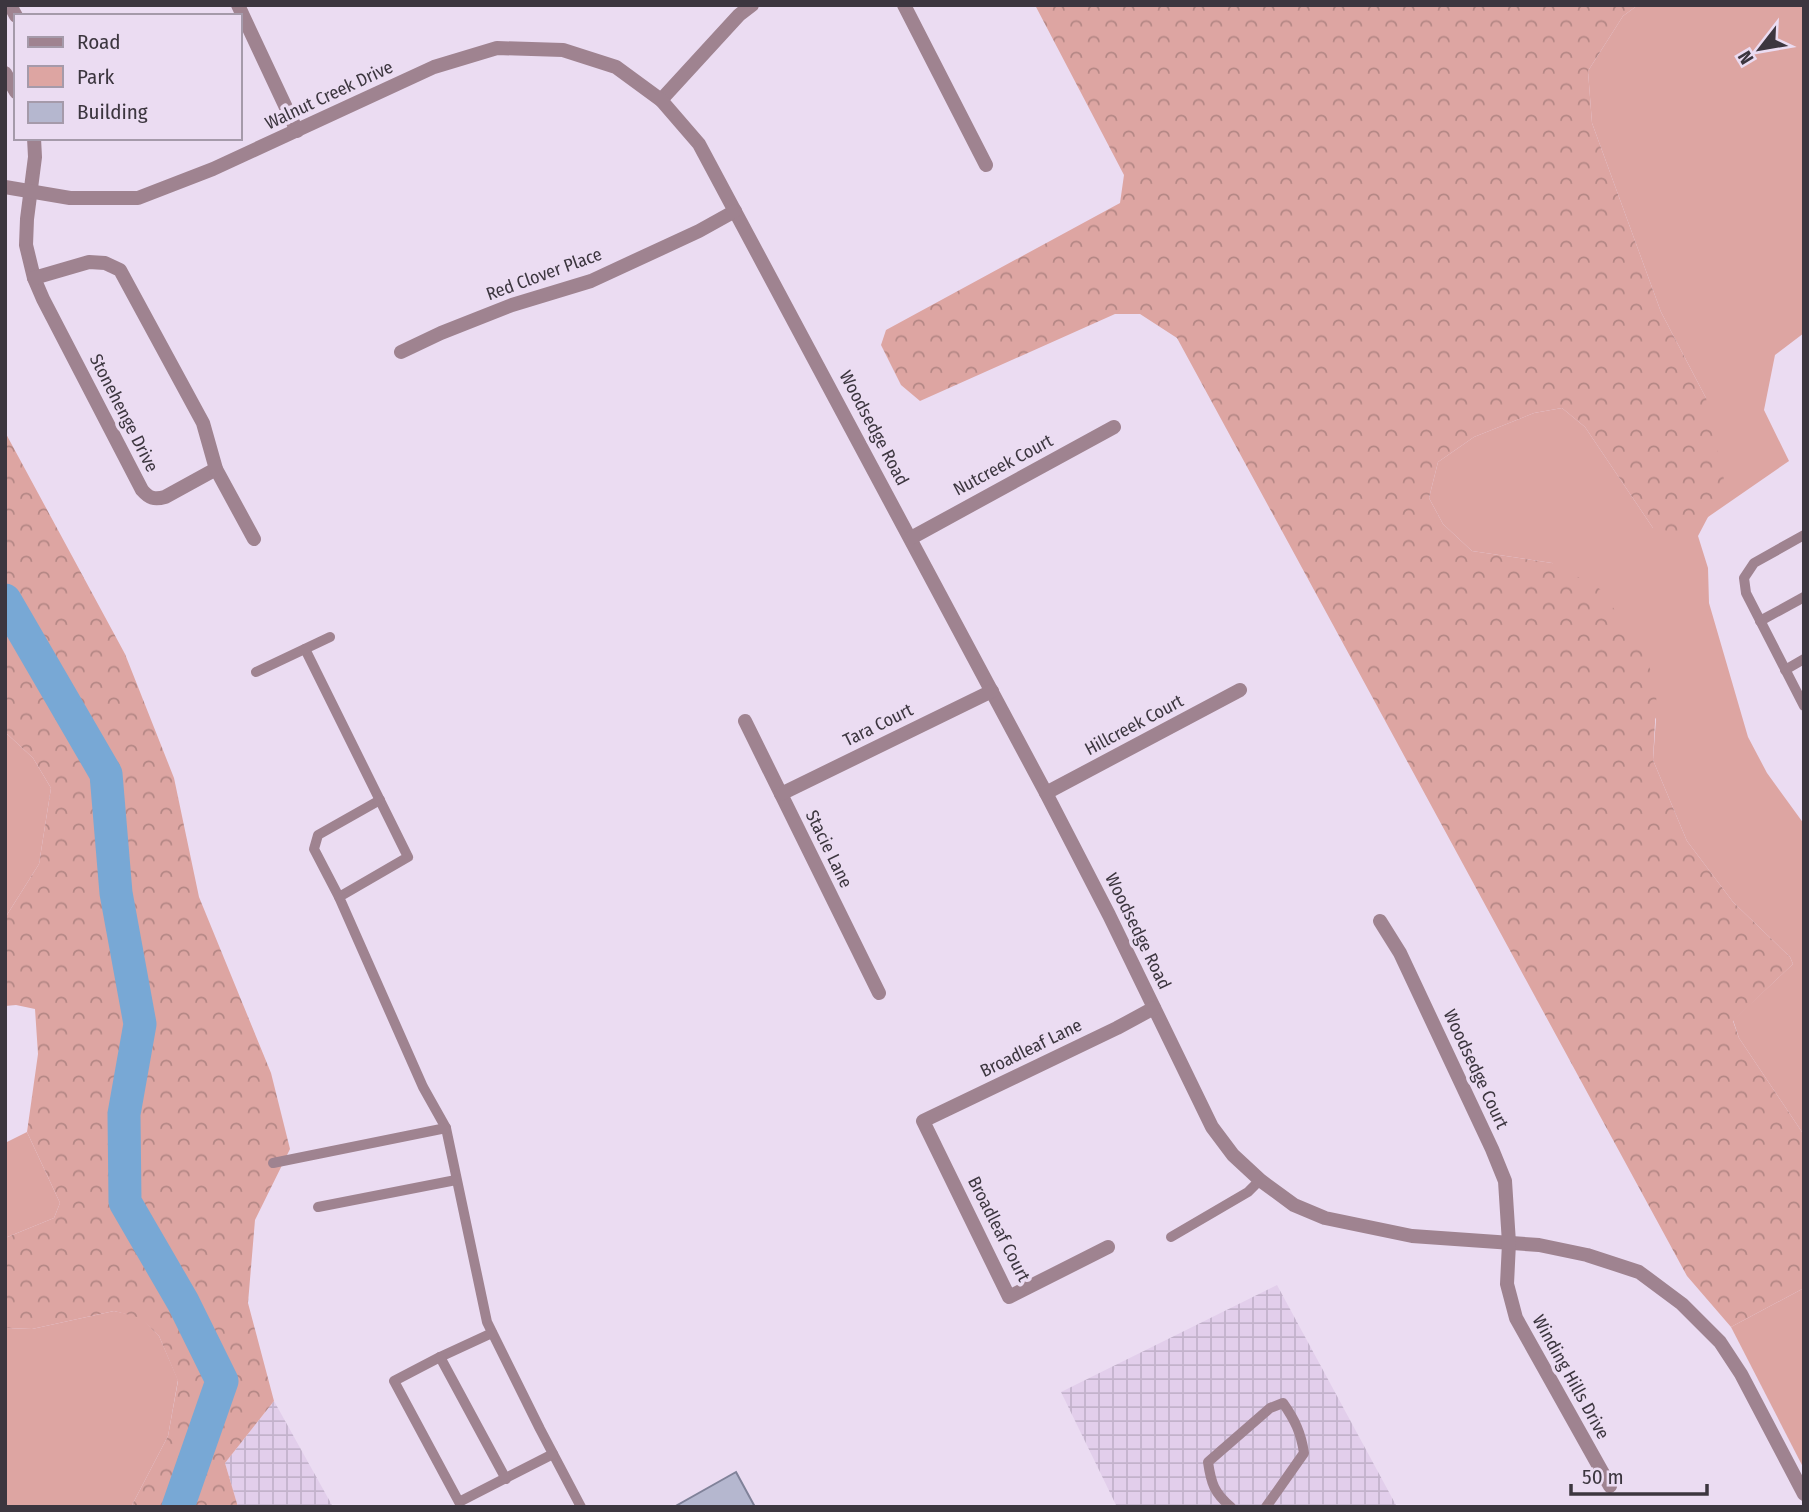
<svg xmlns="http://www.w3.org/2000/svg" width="1809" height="1512" font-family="'Fira Sans Condensed',sans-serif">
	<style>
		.industrial { fill: url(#industrial-grid) }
		.green { fill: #dda5a2 }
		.forest { fill: url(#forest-crowns) }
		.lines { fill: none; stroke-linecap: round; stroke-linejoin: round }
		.river { stroke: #78a8d5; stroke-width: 33 }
		.building { fill: #b5b7cf; stroke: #808299; stroke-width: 2 }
		.lane { stroke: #9f8390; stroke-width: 10 }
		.street { stroke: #9f8390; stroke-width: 14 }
		.labels { text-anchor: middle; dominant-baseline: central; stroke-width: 7; stroke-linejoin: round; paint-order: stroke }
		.street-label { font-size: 18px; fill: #3c363f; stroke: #ebdcf2 }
	</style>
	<defs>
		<pattern id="industrial-grid" width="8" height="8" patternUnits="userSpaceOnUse" patternTransform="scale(1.75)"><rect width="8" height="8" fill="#e2ceeb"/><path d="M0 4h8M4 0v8" fill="none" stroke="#c3b2cb"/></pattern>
		<pattern id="forest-crowns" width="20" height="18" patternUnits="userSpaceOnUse" patternTransform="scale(1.75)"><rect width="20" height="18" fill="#dda5a2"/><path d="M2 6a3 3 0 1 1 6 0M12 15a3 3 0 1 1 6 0" fill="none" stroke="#b48785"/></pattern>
	</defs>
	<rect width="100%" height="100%" fill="#ebdcf2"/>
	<!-- industrial -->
	<g class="industrial">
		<path d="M1277 1285 1397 1507H1117L1061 1392Z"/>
		<path d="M274 1401 333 1507H238L225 1463Z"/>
	</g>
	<!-- green -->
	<g class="green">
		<path d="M1638 5H1804V333L1775 355 1764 410 1789 461 1708 517 1698 536 1708 568 1709 603 1748 737 1767 773 1804 824V1135L1739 1038 1733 1020 1793 964 1790 957 1733 902 1687 841 1653 760 1656 719 1552 563 1472 551 1443 524 1429 498 1438 462 1474 437 1534 413 1562 408 1585 427 1653 528 1706 398 1661 312 1592 123 1588 71 1623 16Z"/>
		<path d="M5 732 33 758 51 788 39 864 5 918Z"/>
		<path d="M27 1132 60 1203 54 1218 5 1238V1143Z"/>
		<path d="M1804 1288V1469L1731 1327Z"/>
		<path d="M114 1311 141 1317 159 1336 178 1380 168 1436 131 1507H5V1328L32 1329Z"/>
	</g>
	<!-- forest -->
	<g class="forest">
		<path d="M1035 5H1638L1623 16 1588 71 1592 123 1661 312 1706 398 1725 484 1708 517 1680 534 1653 528 1585 427 1562 408 1534 413 1474 437 1438 462 1429 498 1443 524 1472 551 1552 563 1600 589 1641 647 1657 686 1653 760 1687 841 1733 902 1790 957 1793 964 1733 1021 1739 1038 1804 1135V1288L1731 1327 1687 1276 1177 338 1140 314H1115L920 401 901 385 881 345 886 330 1120 203 1124 175Z"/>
		<path d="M5 432 125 654 174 778 199 897 271 1073 290 1149 255 1220 248 1303 274 1401 225 1463 238 1507H131L168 1436 178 1381 159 1336 141 1318 114 1311 32 1329 5 1328V1238L54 1218 60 1203 27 1132 38 1054 35 1009 16 1005 5 1006V918L39 864 51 788 33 758 5 732Z"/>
	</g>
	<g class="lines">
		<!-- river -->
		<path class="river" d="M5 600 106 774 116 893 140 1024 124 1114 125 1202 183 1302 222 1381 178 1507"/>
	</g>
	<!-- building -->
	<path class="building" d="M736 1472 755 1507H674Z"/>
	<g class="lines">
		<!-- lane -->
		<g class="lane">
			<path d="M1804 535 1754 563 1744 578 1746 593 1804 706"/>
			<path d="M1760 621 1804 597"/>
			<path d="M305 649 408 857 339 897 423 1087 446 1128 487 1322 540 1429 581 1507"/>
			<path d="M1785 670 1804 659"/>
			<path d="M256 672 330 637"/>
			<path d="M339 897 314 849 318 835 380 800"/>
			<path d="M273 1163 446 1128"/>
			<path d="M318 1207 456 1180"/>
			<path d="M1171 1237 1248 1192 1260 1180"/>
			<path d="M492 1333 440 1357 394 1381 459 1502 553 1454"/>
			<path d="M440 1357 506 1479"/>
			<path d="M1231 1507C1214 1493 1211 1483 1208 1462L1270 1408 1283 1403C1295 1420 1301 1433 1304 1453L1266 1507"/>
		</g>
		<!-- street -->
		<g class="street">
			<path d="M10 5 16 16"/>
			<path d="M238 5 297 131"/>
			<path d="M904 5 986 165"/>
			<path d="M5 73 16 92"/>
			<path d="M661 100 739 15 752 5"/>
			<path d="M34 138 35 157 27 219 26 245 34 278 43 299 142 490C149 498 154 500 165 497L216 469"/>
			<path d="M5 187 70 198H138L213 169 434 67 497 48 563 50 616 67 661 100 699 144 1046 793 1109 915 1212 1127 1233 1155 1260 1180 1294 1205 1325 1218 1412 1236 1539 1245 1587 1255 1639 1272 1682 1304 1720 1342 1741 1374 1804 1494"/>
			<path d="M34 278 89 262 105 263 120 270 203 423 216 469 254 539"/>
			<path d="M401 352 441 333 512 305 591 281 699 231 735 211"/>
			<path d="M911 538 1114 427"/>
			<path d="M745 721 879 993"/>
			<path d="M1046 793 1240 690"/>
			<path d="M781 794 992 691"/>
			<path d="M1380 921 1400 953 1492 1149 1505 1181 1509 1243 1507 1284 1516 1318 1610 1486"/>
			<path d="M1108 1247 1009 1297 923 1121 1117 1028 1154 1008"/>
		</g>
	</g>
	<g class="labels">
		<!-- street labels -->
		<g class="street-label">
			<text transform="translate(329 95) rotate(-25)">Walnut Creek Drive</text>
			<text transform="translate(544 274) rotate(-20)">Red Clover Place</text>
			<text transform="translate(124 413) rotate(63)">Stonehenge Drive</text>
			<text transform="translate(874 428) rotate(62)">Woodsedge Road</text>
			<text transform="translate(1003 465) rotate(-28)">Nutcreek Court</text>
			<text transform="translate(878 725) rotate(-26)">Tara Court</text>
			<text transform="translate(1134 725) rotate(-28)">Hillcreek Court</text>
			<text transform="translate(829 849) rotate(64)">Stacie Lane</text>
			<text transform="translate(1138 931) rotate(64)">Woodsedge Road</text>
			<text transform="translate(1031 1048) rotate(-26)">Broadleaf Lane</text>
			<text transform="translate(1476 1069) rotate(65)">Woodsedge Court</text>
			<text transform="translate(999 1229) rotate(63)">Broadleaf Court</text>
			<text transform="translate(1571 1377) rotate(61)">Winding Hills Drive</text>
		</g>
	</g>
	<!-- border -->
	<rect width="1809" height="1512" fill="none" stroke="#3c363f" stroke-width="14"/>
	<!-- legend -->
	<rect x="14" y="14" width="228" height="126" fill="#ebdcf2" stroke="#a59aaa" stroke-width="2"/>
	<rect x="28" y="37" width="35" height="10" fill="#9f8390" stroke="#a59aaa" stroke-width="2"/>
	<text x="77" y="49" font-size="21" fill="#3c363f">Road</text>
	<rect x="28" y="66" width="35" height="21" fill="#dda5a2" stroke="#a59aaa" stroke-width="2"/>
	<text x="77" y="84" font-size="21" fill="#3c363f">Park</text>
	<rect x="28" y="102" width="35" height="21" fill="#b5b7cf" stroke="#a59aaa" stroke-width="2"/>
	<text x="77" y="119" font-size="21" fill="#3c363f">Building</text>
	<!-- north arrow -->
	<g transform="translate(1760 49) rotate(239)" stroke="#ebdcf2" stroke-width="5" paint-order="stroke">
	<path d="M0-5L12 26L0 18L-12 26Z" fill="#3c363f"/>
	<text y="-10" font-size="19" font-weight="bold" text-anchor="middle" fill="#3c363f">N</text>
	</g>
	<!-- scale -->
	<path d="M1571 1484v10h136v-10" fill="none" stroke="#3c363f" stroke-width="3.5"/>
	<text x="1582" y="1484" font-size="21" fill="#3c363f" stroke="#ebdcf2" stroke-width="5" paint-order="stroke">50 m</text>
</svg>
